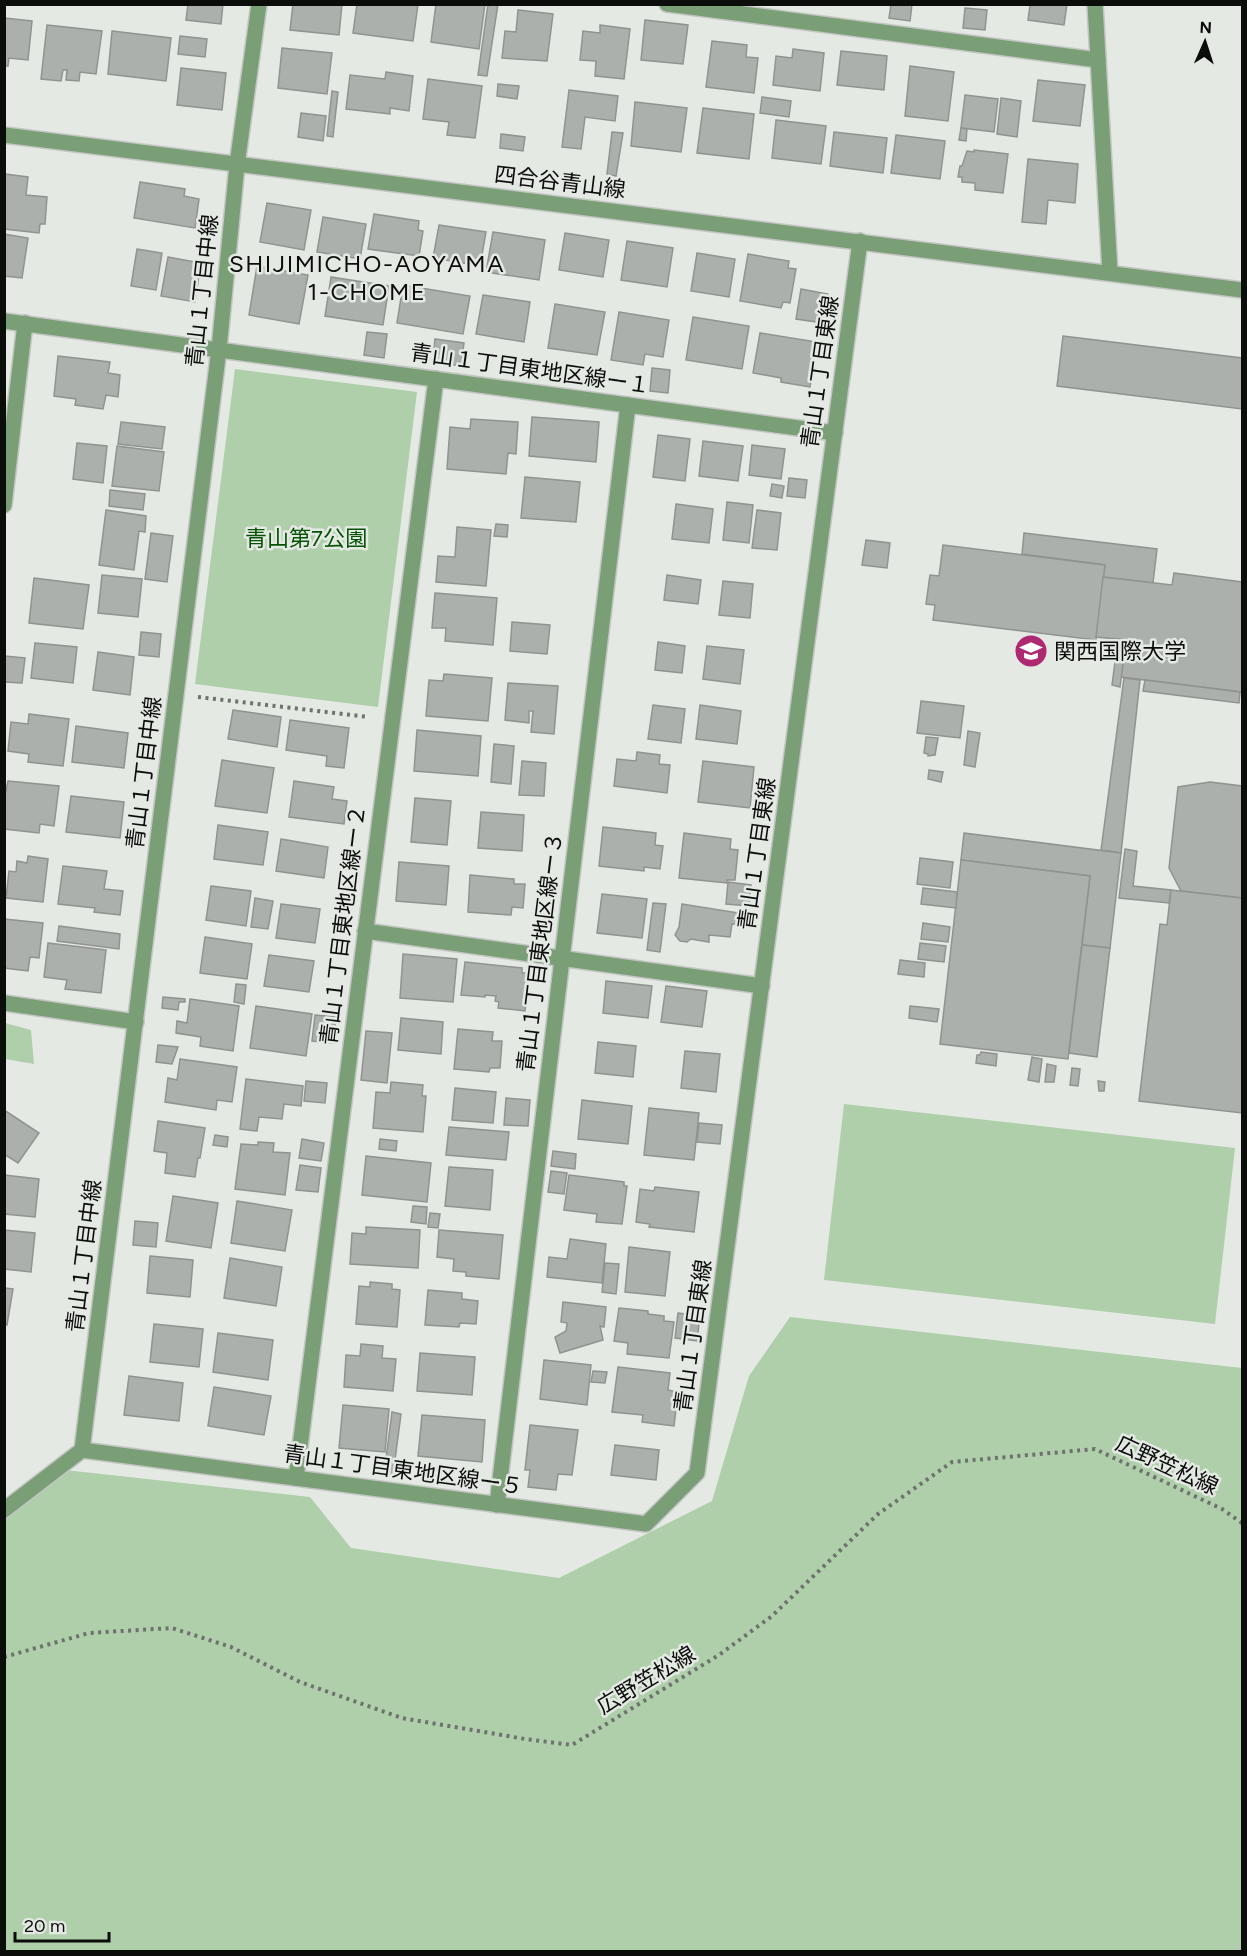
<svg xmlns="http://www.w3.org/2000/svg" width="1247" height="1956" font-family="Figtree,'Noto Sans JP',sans-serif">
	<style>
		.green { fill: #aecfaa }
		.building { fill: #acb0ac; stroke: #90938f; stroke-width: 1.5 }
		.lines { fill: none; stroke-linecap: round; stroke-linejoin: round }
		.minor-casing { stroke: #c2c6c1; stroke-width: 18 }
		.tertiary-casing { stroke: #c2c6c1; stroke-width: 18 }
		.path { stroke: #6e716d; stroke-width: 4; stroke-dasharray: 3 4.5; stroke-linecap: butt }
		.minor { stroke: #7a9e76; stroke-width: 15 }
		.tertiary { stroke: #7a9e76; stroke-width: 15 }
		.labels { text-anchor: middle; dominant-baseline: central; stroke-width: 5; stroke-linejoin: round; paint-order: stroke }
		.street-label { font-size: 22px; fill: #0b0d0b; stroke: #e5e9e4 }
		.park-label { font-size: 22px; fill: #055305; stroke: #e5e9e4 }
		.poi-label { font-size: 22px; fill: #0b0d0b; stroke: #e5e9e4; text-anchor: start }
		.neighbourhood-label { font-size: 24px; letter-spacing: 1.5px; fill: #0b0d0b; stroke: #e5e9e4 }
	</style>
	<rect width="100%" height="100%" fill="#e5e9e4"/>
	<!-- green -->
	<g class="green">
		<path d="M235 369 417 392 378 707 195 684Z"/>
		<path d="M5 1023 31 1030 34 1064 5 1059Z"/>
		<path d="M844 1104 1235 1148 1215 1324 824 1280Z"/>
		<path d="M790 1317 1242 1368V1951L5 1952V1520L65 1470 310 1497 351 1548 559 1578 712 1501 749 1376Z"/>
	</g>
	<!-- building -->
	<g class="building">
		<path d="M188 4H223L221 24 186 20Z"/>
		<path d="M293 4H342L339 35 290 30Z"/>
		<path d="M357 4H418L413 41 353 33Z"/>
		<path d="M436 4H485L479 49 431 42Z"/>
		<path d="M488 4H498L487 76 478 75Z"/>
		<path d="M891 4H912L910 21 889 18Z"/>
		<path d="M1028 4H1067L1064 25 1028 20 1030 5Z"/>
		<path d="M965 8 987 10 985 30 963 28Z"/>
		<path d="M518 10 553 14 547 61 502 58 505 31 516 32Z"/>
		<path d="M4 18 32 21 28 60 9 58 8 66H4Z"/>
		<path d="M645 20 688 25 683 64 641 60Z"/>
		<path d="M47 25 102 31 96 74 80 72 79 81 66 80 67 70H63L61 81 41 79Z"/>
		<path d="M600 25 630 29 624 79 595 76 596 61 580 60 583 31 600 33Z"/>
		<path d="M112 31 171 38 166 81 108 74Z"/>
		<path d="M180 36 207 39 205 57 178 54Z"/>
		<path d="M712 41 747 45 746 57 758 58 754 93 706 87Z"/>
		<path d="M282 48 332 53 327 94 278 88Z"/>
		<path d="M793 49 824 53 820 91 773 85 776 56 792 58Z"/>
		<path d="M841 51 887 56 884 90 837 85Z"/>
		<path d="M910 66 954 72 948 121 905 116Z"/>
		<path d="M181 68 226 73 222 110 177 105Z"/>
		<path d="M386 72 413 76 409 111 390 108V114L346 109 350 75 385 79Z"/>
		<path d="M428 79 482 86 475 138 447 135 449 122 423 119Z"/>
		<path d="M1038 80 1085 85 1080 126 1033 121Z"/>
		<path d="M498 84 519 86 517 99 497 96Z"/>
		<path d="M569 90 618 96 615 121 585 117 581 149 562 147Z"/>
		<path d="M332 91 338 92 333 137 327 136Z"/>
		<path d="M965 95 998 99 994 132 961 128Z"/>
		<path d="M762 97 791 101 789 117 760 113Z"/>
		<path d="M1001 98 1021 101 1017 137 997 134Z"/>
		<path d="M635 102 687 108 681 152 631 146Z"/>
		<path d="M703 108 754 114 749 159 697 153Z"/>
		<path d="M301 113 326 116 323 141 298 137Z"/>
		<path d="M776 120 826 126 821 164 772 158Z"/>
		<path d="M961 128 967 129 966 141 959 140Z"/>
		<path d="M612 132 623 133 616 176 607 174Z"/>
		<path d="M834 132 887 138 883 173 830 166Z"/>
		<path d="M501 134 525 137 523 151 500 148Z"/>
		<path d="M896 135 945 141 940 179 891 173Z"/>
		<path d="M974 150 1008 154 1003 193 975 190V183L962 182V177H958L960 166H962L967 151 974 152Z"/>
		<path d="M1028 159 1078 164 1075 203 1048 200 1046 224 1022 222Z"/>
		<path d="M5 174 28 177 26 195 47 197 45 224H40L39 233 4 229Z"/>
		<path d="M140 182 185 189 184 196 199 199 195 228 134 218Z"/>
		<path d="M267 203 311 210 304 250 260 242Z"/>
		<path d="M374 214 419 221 418 230 423 231 419 256 368 249Z"/>
		<path d="M323 217 366 224 360 259 317 252Z"/>
		<path d="M439 225 486 232 480 266 433 258Z"/>
		<path d="M493 232 545 240 539 280 486 272Z"/>
		<path d="M565 233 609 240 603 277 559 270Z"/>
		<path d="M4 234 28 238 22 278 4 276Z"/>
		<path d="M627 241 673 248 667 287 621 280Z"/>
		<path d="M137 249 162 253 156 290 131 286Z"/>
		<path d="M697 253 735 259 729 297 691 291Z"/>
		<path d="M748 254 789 261 788 268 796 269 790 303 783 302 781 308 740 301Z"/>
		<path d="M168 257 201 263 195 302 161 296Z"/>
		<path d="M257 266 308 275 299 324 249 315Z"/>
		<path d="M331 277 389 286 383 325 325 316Z"/>
		<path d="M403 285 470 296 463 334 397 323Z"/>
		<path d="M801 289 828 294 823 323 796 319Z"/>
		<path d="M483 295 530 302 524 342 476 334Z"/>
		<path d="M555 304 605 312 597 355 548 348Z"/>
		<path d="M619 312 669 320 663 357 645 354 643 365 611 360Z"/>
		<path d="M693 317 749 326 742 369 686 360Z"/>
		<path d="M367 332 387 334 384 358 364 355Z"/>
		<path d="M760 333 817 342 810 387 781 382V378L753 373Z"/>
		<path d="M1063 336 1242 358V409L1057 386Z"/>
		<path d="M435 339 464 343 461 366 432 362Z"/>
		<path d="M58 356 110 362 108 373 120 375 118 397 106 395 103 409 75 405 76 399 54 396Z"/>
		<path d="M652 368 670 370 668 393 650 391Z"/>
		<path d="M532 417 599 422 596 462 529 456Z"/>
		<path d="M471 419 518 422 516 454 508 453 506 474 447 469 450 427 470 429Z"/>
		<path d="M121 422 165 427 162 449 118 444Z"/>
		<path d="M658 435 690 439 685 481 653 477Z"/>
		<path d="M703 441 743 446 738 481 699 476Z"/>
		<path d="M77 443 107 446 103 483 73 479Z"/>
		<path d="M752 445 785 449 781 479 749 475Z"/>
		<path d="M117 446 164 452 159 491 112 486Z"/>
		<path d="M525 477 580 482 576 522 521 518Z"/>
		<path d="M789 478 807 480 805 498 787 496Z"/>
		<path d="M772 484 784 486 782 498 770 496Z"/>
		<path d="M110 490 145 494 143 510 109 506Z"/>
		<path d="M727 502 753 505 749 543 723 540Z"/>
		<path d="M676 504 713 509 709 543 672 539Z"/>
		<path d="M106 510 146 516 145 532 139 531 134 570 99 565Z"/>
		<path d="M757 510 781 513 777 550 752 548Z"/>
		<path d="M496 524 508 525 507 537 494 536Z"/>
		<path d="M457 527 491 530 486 586 436 582 438 556 455 557Z"/>
		<path d="M151 533 173 536 167 582 145 579Z"/>
		<path d="M1024 533 1157 549 1153 583 1103 577 1105 565 1022 554Z"/>
		<path d="M866 540 890 543 887 568 862 565Z"/>
		<path d="M943 545 1105 565 1096 640 933 620 935 605 926 604 930 575 939 576Z"/>
		<path d="M1174 573 1242 582V692L1121 677 1126 640 1096 637 1103 577 1172 585Z"/>
		<path d="M102 575 142 579 138 617 98 613Z"/>
		<path d="M667 575 701 580 698 604 664 600Z"/>
		<path d="M34 578 89 585 83 629 29 623Z"/>
		<path d="M723 581 753 584 750 618 719 615Z"/>
		<path d="M435 593 497 598 493 645 445 641 446 628H432Z"/>
		<path d="M512 622 550 625 547 654 510 651Z"/>
		<path d="M141 632 161 634 159 657 139 655Z"/>
		<path d="M1118 639 1126 640 1120 687 1112 685Z"/>
		<path d="M658 642 685 646 682 673 655 670Z"/>
		<path d="M35 643 77 647 73 683 31 678Z"/>
		<path d="M707 646 744 650 740 684 703 679Z"/>
		<path d="M98 652 134 657 130 695 93 690Z"/>
		<path d="M4 656 25 658 22 683 4 682Z"/>
		<path d="M444 674 492 678 488 721 426 716 429 680 443 681Z"/>
		<path d="M1124 678 1140 680 1121 853 1101 850Z"/>
		<path d="M1145 680 1240 692 1239 703 1143 691Z"/>
		<path d="M508 683 558 686 554 734 531 732 533 711H529V723L505 720Z"/>
		<path d="M921 701 964 706 960 738 917 733Z"/>
		<path d="M653 705 685 709 681 743 648 739Z"/>
		<path d="M700 705 741 711 737 744 696 739Z"/>
		<path d="M233 710 281 717 277 747 228 739Z"/>
		<path d="M29 714 69 719 63 766 28 762 29 754 8 751 11 722 28 724Z"/>
		<path d="M290 720 349 728 344 768 326 766 327 756 286 750Z"/>
		<path d="M76 726 128 733 124 768 72 762Z"/>
		<path d="M417 730 481 736 478 776 414 771Z"/>
		<path d="M968 731 980 733 975 767 964 765Z"/>
		<path d="M926 737 938 738 935 755 928 756V754L924 753Z"/>
		<path d="M494 744 514 746 511 784 491 782Z"/>
		<path d="M637 752 660 755 659 764 670 765 667 793 614 786 617 759 636 761Z"/>
		<path d="M222 760 274 768 267 813 215 806Z"/>
		<path d="M522 761 546 763 544 796 519 795Z"/>
		<path d="M703 761 754 767 750 808 698 802Z"/>
		<path d="M929 770 943 772 941 782 928 779Z"/>
		<path d="M8 781 59 786 54 826 40 824 39 833 4 829V800Z"/>
		<path d="M294 781 334 787 332 799 347 801 344 824 289 817Z"/>
		<path d="M1210 782 1242 786V898L1181 891 1169 868 1178 787Z"/>
		<path d="M71 796 124 802 120 838 66 832Z"/>
		<path d="M415 798 451 801 447 845 411 842Z"/>
		<path d="M481 812 524 815 522 851 478 848Z"/>
		<path d="M218 825 268 832 263 865 214 859Z"/>
		<path d="M603 827 656 833 655 845 663 846 660 869 644 867V871L599 866Z"/>
		<path d="M684 833 731 839 730 849 738 850 735 880H727V883L679 878Z"/>
		<path d="M964 833 1121 853 1110 948 1082 945 1090 876 961 860Z"/>
		<path d="M281 839 328 847 324 878 276 871Z"/>
		<path d="M1125 849 1137 851 1133 886 1171 890 1169 903 1119 898Z"/>
		<path d="M28 856 48 859 43 902 6 898 9 871 16 872 17 861 27 863Z"/>
		<path d="M920 858 953 862 950 888 917 884Z"/>
		<path d="M961 860 1090 876 1068 1059 940 1044Z"/>
		<path d="M399 862 449 866 446 905 396 901Z"/>
		<path d="M63 866 107 871 104 889 123 891 120 915 94 912 95 908 58 904Z"/>
		<path d="M470 875 514 879V884H525L523 908 512 907 511 915 468 912Z"/>
		<path d="M728 882 751 885 749 906 726 904Z"/>
		<path d="M211 886 251 891 246 926 206 920Z"/>
		<path d="M923 888 957 892 956 908 921 904Z"/>
		<path d="M1171 890 1242 898V1113L1139 1101 1160 924 1167 925Z"/>
		<path d="M602 894 647 899 642 938 597 933Z"/>
		<path d="M255 898 273 901 268 929 251 927Z"/>
		<path d="M653 903 666 904 660 952 647 950Z"/>
		<path d="M281 904 320 909 315 943 276 938Z"/>
		<path d="M682 904 739 913 737 924H732L730 937 709 935V942L691 939 687 942 680 941 675 935 679 927Z"/>
		<path d="M4 919 43 923 39 958 30 957 28 971 4 968Z"/>
		<path d="M923 923 950 927 948 942 921 939Z"/>
		<path d="M59 926 120 934 119 949 57 941Z"/>
		<path d="M205 937 252 944 247 979 200 973Z"/>
		<path d="M48 943 106 950 101 993 65 989 67 980 44 977Z"/>
		<path d="M920 943 946 946 944 962 918 959Z"/>
		<path d="M1082 945 1110 948 1097 1057 1069 1053Z"/>
		<path d="M403 954 457 959 453 1002 400 998Z"/>
		<path d="M269 955 314 961 309 992 264 986Z"/>
		<path d="M900 960 925 963 924 977 898 974Z"/>
		<path d="M465 962 522 968V973H530L525 1011 498 1008 499 1002 495 1001 496 996 485 995V997L461 995Z"/>
		<path d="M606 981 652 986 648 1018 603 1013Z"/>
		<path d="M236 984 246 985 244 1004 234 1002Z"/>
		<path d="M666 986 707 991 702 1027 661 1022Z"/>
		<path d="M163 997 185 999V1002H179L178 1010 162 1008Z"/>
		<path d="M190 999 239 1006 233 1051 200 1046 201 1037 176 1033 177 1021 187 1023Z"/>
		<path d="M256 1006 312 1014 306 1056 250 1048Z"/>
		<path d="M910 1006 939 1009 937 1022 909 1018Z"/>
		<path d="M315 1015 336 1017 333 1043 312 1041Z"/>
		<path d="M401 1018 443 1022 441 1054 398 1050Z"/>
		<path d="M458 1029 493 1032 492 1041H502L500 1068H490L489 1072 454 1069Z"/>
		<path d="M366 1031 392 1033 387 1083 361 1080Z"/>
		<path d="M598 1042 636 1046 633 1077 595 1073Z"/>
		<path d="M158 1045 178 1047 172 1064 156 1062Z"/>
		<path d="M685 1051 720 1054 716 1092 681 1088Z"/>
		<path d="M981 1052 997 1054 996 1066 976 1063 977 1055H980Z"/>
		<path d="M1032 1057 1042 1059 1039 1082 1028 1080Z"/>
		<path d="M180 1059 237 1067 232 1102 217 1100 216 1110 165 1102 168 1078 177 1080Z"/>
		<path d="M1047 1064 1056 1066 1054 1082H1045Z"/>
		<path d="M1072 1068 1080 1069 1078 1086 1070 1085Z"/>
		<path d="M246 1079 303 1086 301 1106 284 1104 282 1119 259 1117 257 1131 240 1129Z"/>
		<path d="M306 1081 327 1083 325 1103 304 1101Z"/>
		<path d="M1098 1081 1105 1082 1104 1091H1099Z"/>
		<path d="M391 1082 423 1085 422 1096H426L423 1132 373 1128 376 1092 390 1093Z"/>
		<path d="M455 1088 496 1092 493 1123 452 1120Z"/>
		<path d="M506 1098 530 1100 528 1126 504 1125Z"/>
		<path d="M582 1100 632 1106 628 1144 578 1139Z"/>
		<path d="M649 1108 699 1113 694 1160 644 1155Z"/>
		<path d="M4 1110 39 1133 18 1163 4 1154Z"/>
		<path d="M158 1121 205 1128 200 1158H198L195 1177 165 1173 167 1153 154 1151Z"/>
		<path d="M699 1123 722 1125 720 1144 697 1142Z"/>
		<path d="M449 1127 509 1132 506 1160 446 1155Z"/>
		<path d="M215 1135 228 1137 227 1147 213 1145Z"/>
		<path d="M302 1139 324 1143 321 1161 299 1158Z"/>
		<path d="M380 1139 397 1141 396 1151 379 1149Z"/>
		<path d="M258 1142 274 1143 273 1152 290 1153 285 1195 235 1189 241 1144 258 1145Z"/>
		<path d="M553 1151 576 1154 575 1169 551 1166Z"/>
		<path d="M366 1156 431 1163 427 1202 362 1195Z"/>
		<path d="M300 1165 321 1168 318 1192 296 1190Z"/>
		<path d="M449 1167 493 1170 490 1210 445 1206Z"/>
		<path d="M551 1171 567 1173 564 1194 548 1192Z"/>
		<path d="M4 1175 39 1179 35 1217 4 1214Z"/>
		<path d="M569 1175 624 1182V1186H627L622 1224 596 1222 597 1214 564 1210Z"/>
		<path d="M655 1187 699 1192 694 1232 649 1227 650 1224 636 1222 640 1189 654 1191Z"/>
		<path d="M173 1196 218 1203 211 1248 166 1241Z"/>
		<path d="M237 1201 292 1210 285 1251 231 1243Z"/>
		<path d="M413 1206 427 1207 426 1224 411 1222Z"/>
		<path d="M430 1213 440 1214 438 1228 428 1227Z"/>
		<path d="M135 1221 158 1223 156 1247 133 1245Z"/>
		<path d="M366 1227 420 1230 418 1268 350 1264 352 1233 366 1234Z"/>
		<path d="M4 1230 35 1233 31 1272 4 1269Z"/>
		<path d="M439 1230 503 1235 499 1279 466 1276V1272L453 1271 454 1259 437 1257Z"/>
		<path d="M570 1239 606 1244 602 1283 547 1277 549 1257 567 1259Z"/>
		<path d="M629 1247 670 1252 665 1296 625 1292Z"/>
		<path d="M150 1256 193 1260 190 1297 147 1293Z"/>
		<path d="M230 1258 282 1267 276 1306 224 1298Z"/>
		<path d="M605 1263 619 1264 616 1294 602 1292Z"/>
		<path d="M370 1282 392 1284V1289L400 1290 397 1327 356 1324 359 1286 370 1287Z"/>
		<path d="M4 1288 13 1289 7 1325 4 1324Z"/>
		<path d="M428 1290 462 1293V1299L478 1301 476 1324 460 1323 459 1327 425 1325Z"/>
		<path d="M563 1302 606 1307 604 1327 600 1326 603 1340 560 1353 555 1337 566 1331 567 1323 561 1322Z"/>
		<path d="M619 1308 648 1311V1314L664 1316V1321L674 1322 669 1358 627 1354 628 1343 614 1341Z"/>
		<path d="M678 1313 700 1316 697 1341 675 1338Z"/>
		<path d="M154 1324 203 1329 199 1367 150 1362Z"/>
		<path d="M218 1333 273 1340 268 1380 213 1372Z"/>
		<path d="M361 1344 383 1346 382 1358 396 1359 393 1391 344 1387 346 1355 360 1356Z"/>
		<path d="M420 1353 475 1357 472 1395 417 1391Z"/>
		<path d="M544 1360 591 1365 587 1405 540 1399Z"/>
		<path d="M618 1367 670 1373 668 1390 678 1392 674 1426 642 1422 643 1415 612 1412Z"/>
		<path d="M593 1371 607 1372 605 1383 591 1382Z"/>
		<path d="M129 1376 183 1383 179 1421 124 1415Z"/>
		<path d="M214 1387 271 1396 264 1435 208 1426Z"/>
		<path d="M343 1405 389 1409 385 1452 339 1448Z"/>
		<path d="M392 1412 401 1414 393 1475 384 1474Z"/>
		<path d="M422 1415 485 1420 482 1462 418 1456Z"/>
		<path d="M530 1425 578 1430 572 1475 558 1474 556 1490 528 1487 530 1470H525Z"/>
		<path d="M615 1445 659 1450 656 1480 611 1475Z"/>
	</g>
	<g class="lines">
		<defs>
			<g id="minor">
				<path d="M667 4 1098 60"/>
				<path d="M1095 4 1110 273"/>
				<path d="M4 321 835 433"/>
				<path d="M4 505 25 323"/>
				<path d="M365 931 762 986"/>
				<path d="M4 1003 136 1022"/>
				<path d="M82 1450 646 1524 697 1473 860 241"/>
				<path d="M296 1478 436 379"/>
				<path d="M497 1505 628 405"/>
				<path d="M4 1510 82 1450 219 349 237 165 259 4"/>
			</g>
			<path id="tertiary" d="M4 135 1242 290"/>
		</defs>
		<!-- minor casing -->
		<use href="#minor" class="minor-casing"/>
		<!-- tertiary casing -->
		<use href="#tertiary" class="tertiary-casing"/>
		<!-- path -->
		<g class="path">
			<path d="M198 697 369 717"/>
			<path d="M4 1657 89 1633 172 1628 231 1647 300 1682 402 1718 525 1739 572 1745 719 1655 772 1616 878 1514 952 1462 1095 1449 1222 1509 1242 1523"/>
		</g>
		<!-- minor -->
		<use href="#minor" class="minor"/>
		<!-- tertiary -->
		<use href="#tertiary" class="tertiary"/>
	</g>
	<!-- icons -->
	<defs>
		<symbol id="university-disc" viewBox="-11 -11 22 22"><circle r="9.5" fill="#ad2970" stroke="#e5e9e4"/><path d="M0-5L7-2L0 1L-7-2ZM-4 1L0 2.5L4 1V4Q0 6-4 4Z" fill="#fff"/></symbol>
	</defs>
	<g fill-rule="evenodd">
		<use href="#university-disc" x="1012" y="632" width="38" height="38"/>
	</g>
	<g class="labels">
		<!-- street labels -->
		<g class="street-label">
			<text transform="translate(560 182) rotate(7)">四合谷青山線</text>
			<text transform="translate(202 291) rotate(-84)">青山１丁目中線</text>
			<text transform="translate(530 369) rotate(8)">青山１丁目東地区線ー１</text>
			<text transform="translate(820 372) rotate(-82)">青山１丁目東線</text>
			<text transform="translate(144 773) rotate(-83)">青山１丁目中線</text>
			<text transform="translate(757 854) rotate(-82)">青山１丁目東線</text>
			<text transform="translate(343 925) rotate(-83)">青山１丁目東地区線ー２</text>
			<text transform="translate(540 952) rotate(-83)">青山１丁目東地区線ー３</text>
			<text transform="translate(84 1256) rotate(-83)">青山１丁目中線</text>
			<text transform="translate(693 1336) rotate(-82)">青山１丁目東線</text>
			<text transform="translate(1167 1465) rotate(25)">広野笠松線</text>
			<text transform="translate(403 1470) rotate(8)">青山１丁目東地区線ー５</text>
			<text transform="translate(646 1680) rotate(-31)">広野笠松線</text>
		</g>
		<!-- park labels -->
		<g class="park-label">
			<text x="306" y="538">青山第7公園</text>
		</g>
		<!-- poi labels -->
		<g class="poi-label">
			<text x="1054" y="651">関西国際大学</text>
		</g>
		<!-- neighbourhood labels -->
		<g class="neighbourhood-label">
			<text x="367" y="263">SHIJIMICHO-AOYAMA<tspan x="367" dy="28">1-CHOME</tspan></text>
		</g>
	</g>
	<!-- border -->
	<rect width="1247" height="1956" fill="none" stroke="#0b0d0b" stroke-width="12"/>
	<!-- north arrow -->
	<g transform="translate(1205 42) rotate(3)" stroke="#e5e9e4" stroke-width="4.5" paint-order="stroke">
	<path d="M0-4.5L10 22L0 15L-10 22Z" fill="#0b0d0b"/>
	<text y="-9" font-size="16" font-weight="bold" text-anchor="middle" fill="#0b0d0b">N</text>
	</g>
	<!-- scale -->
	<path d="M15 1932v9h94v-9" fill="none" stroke="#0b0d0b" stroke-width="3"/>
	<text x="24" y="1932" font-size="18" fill="#0b0d0b" stroke="#e5e9e4" stroke-width="4.5" paint-order="stroke">20 m</text>
</svg>
